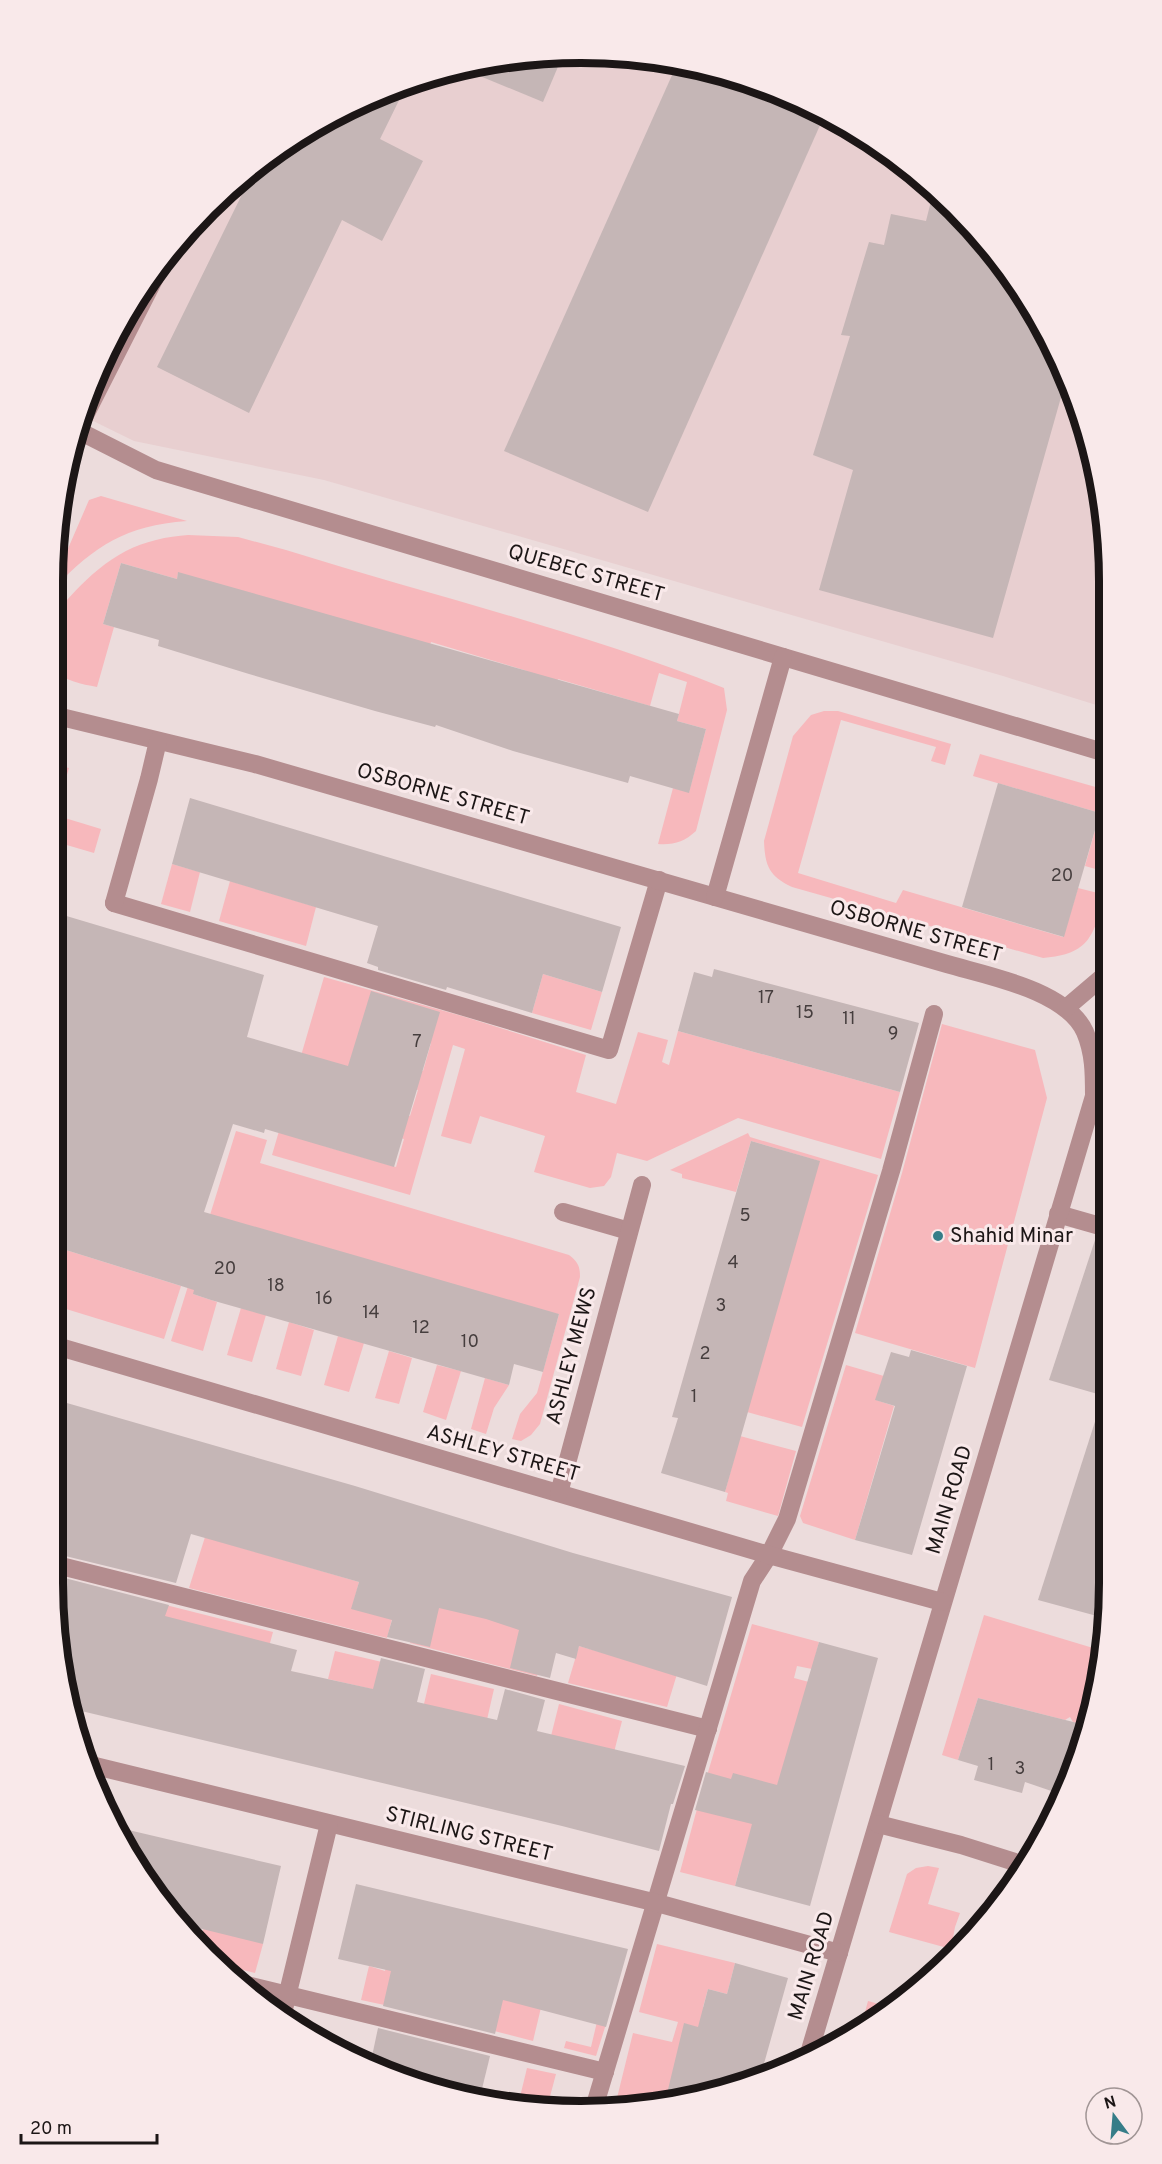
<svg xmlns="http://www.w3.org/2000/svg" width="1162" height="2164" font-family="Overpass,sans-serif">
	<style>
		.built { fill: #e8cfd0 }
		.green { fill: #f7b8bc; fill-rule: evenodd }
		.building { fill: #c5b6b6 }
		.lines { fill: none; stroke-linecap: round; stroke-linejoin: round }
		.lane { stroke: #b48d8f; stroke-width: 18 }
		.street { stroke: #b48d8f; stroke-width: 18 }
		.poi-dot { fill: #367d88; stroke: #f9e9ea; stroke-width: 2 }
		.labels { text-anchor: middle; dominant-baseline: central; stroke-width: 6; stroke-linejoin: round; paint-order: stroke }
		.number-label { font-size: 18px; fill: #463e3e }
		.street-label { font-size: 21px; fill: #1c1616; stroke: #f9e9ea }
		.poi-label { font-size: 21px; fill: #1c1616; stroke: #f9e9ea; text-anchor: start }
		.rim { fill: none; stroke: #1c1616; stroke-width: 8 }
	</style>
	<rect width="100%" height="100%" fill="#ecdcdc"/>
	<!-- built -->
	<path class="built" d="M616 54 718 71 815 107 929 183 1000 260 1069 379 1105 512 1106 708 1003 676 324 480 134 441 81 415 107 347 162 259 233 183 317 123 411 80 512 57Z"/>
	<!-- green -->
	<g class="green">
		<path d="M101 496 187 521C125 526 96 545 54 588V581L89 500Z"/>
		<path d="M188 535 238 537 286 550C432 596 582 631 724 688L727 710 696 831C684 842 674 845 658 844L673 788 689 792 706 729 677 721 687 682 659 673 650 706 558 679 556 685 524 670 431 642 429 648 178 573 177 579 121 563 103 624 114 627 97 687C81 684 66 681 53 670L54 615C82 582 112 550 156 540 167 537 178 536 188 535Z"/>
		<path d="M824 711H838L951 744 945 765 931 761 936 747 841 720 798 873 896 903 903 890 1063 937 1078 888 1106 895C1092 936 1091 954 1043 958L792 887C769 876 765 866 764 841L793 736 811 715Z"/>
		<path d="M980 754 1106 790V872L1085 866 1100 813 973 776Z"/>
		<path d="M53 764 69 768 66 778 53 775Z"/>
		<path d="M55 815 101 829 94 853 53 841Z"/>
		<path d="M172 864 200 872 190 912 161 904Z"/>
		<path d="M230 881 316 907 306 946 219 921Z"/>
		<path d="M543 974 602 992 591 1030 532 1013Z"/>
		<path d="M324 977 462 1016 586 1055 576 1092 616 1104 638 1032 668 1040 662 1062 669 1065 678 1031 900 1092 881 1159 738 1118 647 1161 617 1153 611 1177 604 1186 590 1188 534 1172 545 1136 480 1116 471 1144 441 1136 465 1049 453 1045 410 1195 272 1155ZM431 1043 423 1071 415 1069 409 1087 418 1090 410 1116 403 1114 396 1137 404 1139 396 1167 324 1146Z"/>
		<path d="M942 1024 1035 1050 1047 1098 975 1368 855 1333 902 1173Z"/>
		<path d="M236 1131 267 1140 260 1163 569 1255C578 1262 580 1266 580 1277L540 1424 531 1435 521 1441 512 1439 520 1414 537 1393 559 1314 193 1294 217 1302 203 1351 171 1341Z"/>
		<path d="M748 1133 750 1137 878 1175 802 1427 747 1412 819 1161 751 1141 736 1192 682 1178V1174L670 1170Z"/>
		<path d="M53 1246 181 1286 164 1339 53 1305Z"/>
		<path d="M241 1308 266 1315 252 1362 227 1355Z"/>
		<path d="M289 1322 314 1330 301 1376 276 1369Z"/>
		<path d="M338 1336 364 1343 349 1392 324 1385Z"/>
		<path d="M389 1351 412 1358 399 1404 375 1398Z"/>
		<path d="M437 1365 461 1371 446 1420 423 1412Z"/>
		<path d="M846 1365 901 1381 876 1400 894 1406 855 1540 803 1523 800 1516Z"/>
		<path d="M485 1378 509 1385 494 1408 486 1434 471 1429Z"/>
		<path d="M740 1436 796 1451 778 1516 726 1501 728 1493 725 1492Z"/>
		<path d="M205 1537 359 1582 352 1608 404 1574 387 1638 189 1588Z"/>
		<path d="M423 1600 549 1636 537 1676 410 1643Z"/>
		<path d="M150 1601 273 1632 264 1665 184 1663Z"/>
		<path d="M984 1615 1103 1651 1089 1727 1073 1722 1070 1717 1065 1720 978 1698 958 1760 942 1755Z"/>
		<path d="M752 1624 819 1642 812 1669 797 1666 794 1678 809 1682 765 1827 739 1871 735 1886 680 1872 695 1816Z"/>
		<path d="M579 1646 677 1674 667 1707 568 1683Z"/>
		<path d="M335 1651 399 1666 393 1694 328 1679Z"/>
		<path d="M431 1674 494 1689 483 1737 420 1721Z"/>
		<path d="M559 1704 622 1721 610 1768 547 1752Z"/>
		<path d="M928 1866 939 1868 928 1904 960 1913 955 1927 951 1949 889 1932 907 1874 916 1868Z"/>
		<path d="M209 1909 263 1944 255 1973 227 1966 200 1941Z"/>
		<path d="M657 1944 735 1963 727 1994 708 1989 703 2007 721 2011 695 2097 636 2107 616 2102 633 2033 672 2042 678 2022 639 2012Z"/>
		<path d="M390 1952 401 1955 389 2006 361 2000 369 1966 385 1971Z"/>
		<path d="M545 1991 533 2041 475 2026 483 1992Z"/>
		<path d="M868 2001 886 2006 862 2023Z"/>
		<path d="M601 2005 611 2008 596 2056 564 2048 566 2041 591 2047Z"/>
		<path d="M527 2068 556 2074 548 2104 519 2101Z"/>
	</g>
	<!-- building -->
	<g class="building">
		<path d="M563 55 543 102 463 69 512 57Z"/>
		<path d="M677 64 718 71 815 107 825 114 648 512 504 451Z"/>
		<path d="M408 82 380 139 423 161 382 241 342 220 249 413 157 367 255 168 317 123Z"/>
		<path d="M934 189 1000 260 1067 376 993 638 819 590 853 470 813 455 850 336 841 335 869 242 884 245 891 214 926 221Z"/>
		<path d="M121 563 177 579 178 572 679 714 677 721 706 729 689 793 630 776 628 783 513 751 436 725 435 727 375 711 249 674 158 646 159 640 103 624Z"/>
		<path d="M998 783 1100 813 1064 937 962 907Z"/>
		<path d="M190 798 621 927 602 992 543 974 532 1013 447 987 446 990 378 970V967L367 963 378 926 172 864Z"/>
		<path d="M53 912 264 975 247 1037 348 1066 371 991 440 1012 394 1167 265 1129 264 1133 233 1124 204 1212 559 1314 543 1372 514 1364 509 1385 211 1300 193 1294 194 1290 53 1246Z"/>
		<path d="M714 969 919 1023 900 1092 678 1031 694 972 712 977Z"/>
		<path d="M751 1141 820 1161 725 1492 661 1473 678 1418 672 1417Z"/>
		<path d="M1096 1237 1107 1239 1108 1397 1049 1380Z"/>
		<path d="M911 1350 967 1366 912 1555 855 1540 895 1406 875 1400 891 1352 909 1357Z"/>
		<path d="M53 1399 355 1486 573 1553 732 1597 707 1686 579 1646 576 1659 556 1653 550 1678 510 1668 519 1630 486 1619 439 1608 430 1647 387 1637 392 1620 351 1609 359 1582 191 1534 176 1583 53 1553Z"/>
		<path d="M1100 1406 1108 1407V1619L1038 1600Z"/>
		<path d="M53 1575 169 1605 165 1616 297 1650 291 1671 373 1689 381 1658 425 1669 417 1702 497 1720 505 1689 545 1700 537 1731 685 1766 673 1804H671L659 1851 562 1826 73 1709Z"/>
		<path d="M819 1642 878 1658 810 1906 735 1886 752 1824 695 1810 706 1772 731 1779 733 1773 777 1785Z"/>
		<path d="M978 1698 1089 1726 1063 1795 1025 1782 1022 1793 974 1780 978 1766 958 1760Z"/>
		<path d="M120 1828 281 1866 263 1944 182 1924 162 1905Z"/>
		<path d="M356 1884 628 1949 606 2027 503 2000 495 2034 383 2006 391 1971 338 1959Z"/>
		<path d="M735 1963 788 1978 760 2078 718 2093 665 2102 684 2023 698 2027 708 1989 727 1994Z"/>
		<path d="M378 2028 490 2056 480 2097 445 2094 371 2061Z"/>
	</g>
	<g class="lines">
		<!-- lane -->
		<g class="lane">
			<path d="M114 903 609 1050 659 880"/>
			<path d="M1058 1214 1107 1228"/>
			<path d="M53 1564 708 1729"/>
			<path d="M247 1985 605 2072"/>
			<path d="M594 2108 752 1581 769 1555 787 1519 891 1171 934 1014"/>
		</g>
		<!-- street -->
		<g class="street">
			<path d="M77 430 156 470 1106 753"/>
			<path d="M70 445 168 252"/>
			<path d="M53 715 255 764 947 964C988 976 1066 990 1085 1032 1094 1053 1094 1074 1094 1096L807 2060"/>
			<path d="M715 897 783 657"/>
			<path d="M114 903 149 779 158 741"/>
			<path d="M1066 1008 1106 974"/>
			<path d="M563 1212 629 1231"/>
			<path d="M53 1345 769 1555 942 1602"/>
			<path d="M559 1493 642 1185"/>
			<path d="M87 1764 657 1903 839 1953"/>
			<path d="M878 1824 961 1845 1021 1864"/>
			<path d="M282 2017 329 1824"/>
		</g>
	</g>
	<!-- markers -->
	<circle class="poi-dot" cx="938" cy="1236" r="6"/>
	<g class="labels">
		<!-- number labels -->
		<g class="number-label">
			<text x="1062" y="876">20</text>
			<text x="766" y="998">17</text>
			<text x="805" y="1013">15</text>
			<text x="849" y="1019">11</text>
			<text x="893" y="1034">9</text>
			<text x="417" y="1042">7</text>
			<text x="745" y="1216">5</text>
			<text x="733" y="1263">4</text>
			<text x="225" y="1269">20</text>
			<text x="276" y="1286">18</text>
			<text x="324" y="1299">16</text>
			<text x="721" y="1306">3</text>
			<text x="371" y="1313">14</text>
			<text x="421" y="1328">12</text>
			<text x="470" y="1342">10</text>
			<text x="705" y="1354">2</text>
			<text x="694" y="1397">1</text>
			<text x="991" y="1765">1</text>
			<text x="1020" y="1769">3</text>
		</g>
		<!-- street labels -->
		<g class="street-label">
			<text transform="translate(586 574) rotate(16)">QUEBEC STREET</text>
			<text transform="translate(443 795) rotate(16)">OSBORNE STREET</text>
			<text transform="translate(916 932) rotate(16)">OSBORNE STREET</text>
			<text transform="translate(572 1356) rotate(-75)">ASHLEY MEWS</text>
			<text transform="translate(503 1454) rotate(16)">ASHLEY STREET</text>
			<text transform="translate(950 1500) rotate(-73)">MAIN ROAD</text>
			<text transform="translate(469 1835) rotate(14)">STIRLING STREET</text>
			<text transform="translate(812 1966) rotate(-73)">MAIN ROAD</text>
		</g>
		<!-- poi labels -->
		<g class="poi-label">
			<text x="950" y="1236">Shahid Minar</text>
		</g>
	</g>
	<!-- crop -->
	<path d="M0 0H1162V2164H0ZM581 63H581A518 518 0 0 1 1099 581V1583A518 518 0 0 1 581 2101H581A518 518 0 0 1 63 1583V581A518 518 0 0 1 581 63Z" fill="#f9e9ea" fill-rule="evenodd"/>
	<path class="rim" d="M581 63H581A518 518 0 0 1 1099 581V1583A518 518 0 0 1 581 2101H581A518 518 0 0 1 63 1583V581A518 518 0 0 1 581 63Z"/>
	<!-- north arrow -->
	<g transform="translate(1114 2116) rotate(344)"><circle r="28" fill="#f9e9ea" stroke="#a19595" stroke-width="1.5"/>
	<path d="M0-4.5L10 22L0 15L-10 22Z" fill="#367d88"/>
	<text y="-9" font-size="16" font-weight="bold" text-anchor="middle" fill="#1c1616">N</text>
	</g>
	<!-- scale -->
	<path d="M21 2134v9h136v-9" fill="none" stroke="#1c1616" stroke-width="3"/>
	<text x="30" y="2134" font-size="18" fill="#1c1616" stroke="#f9e9ea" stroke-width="4.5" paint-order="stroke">20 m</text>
</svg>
